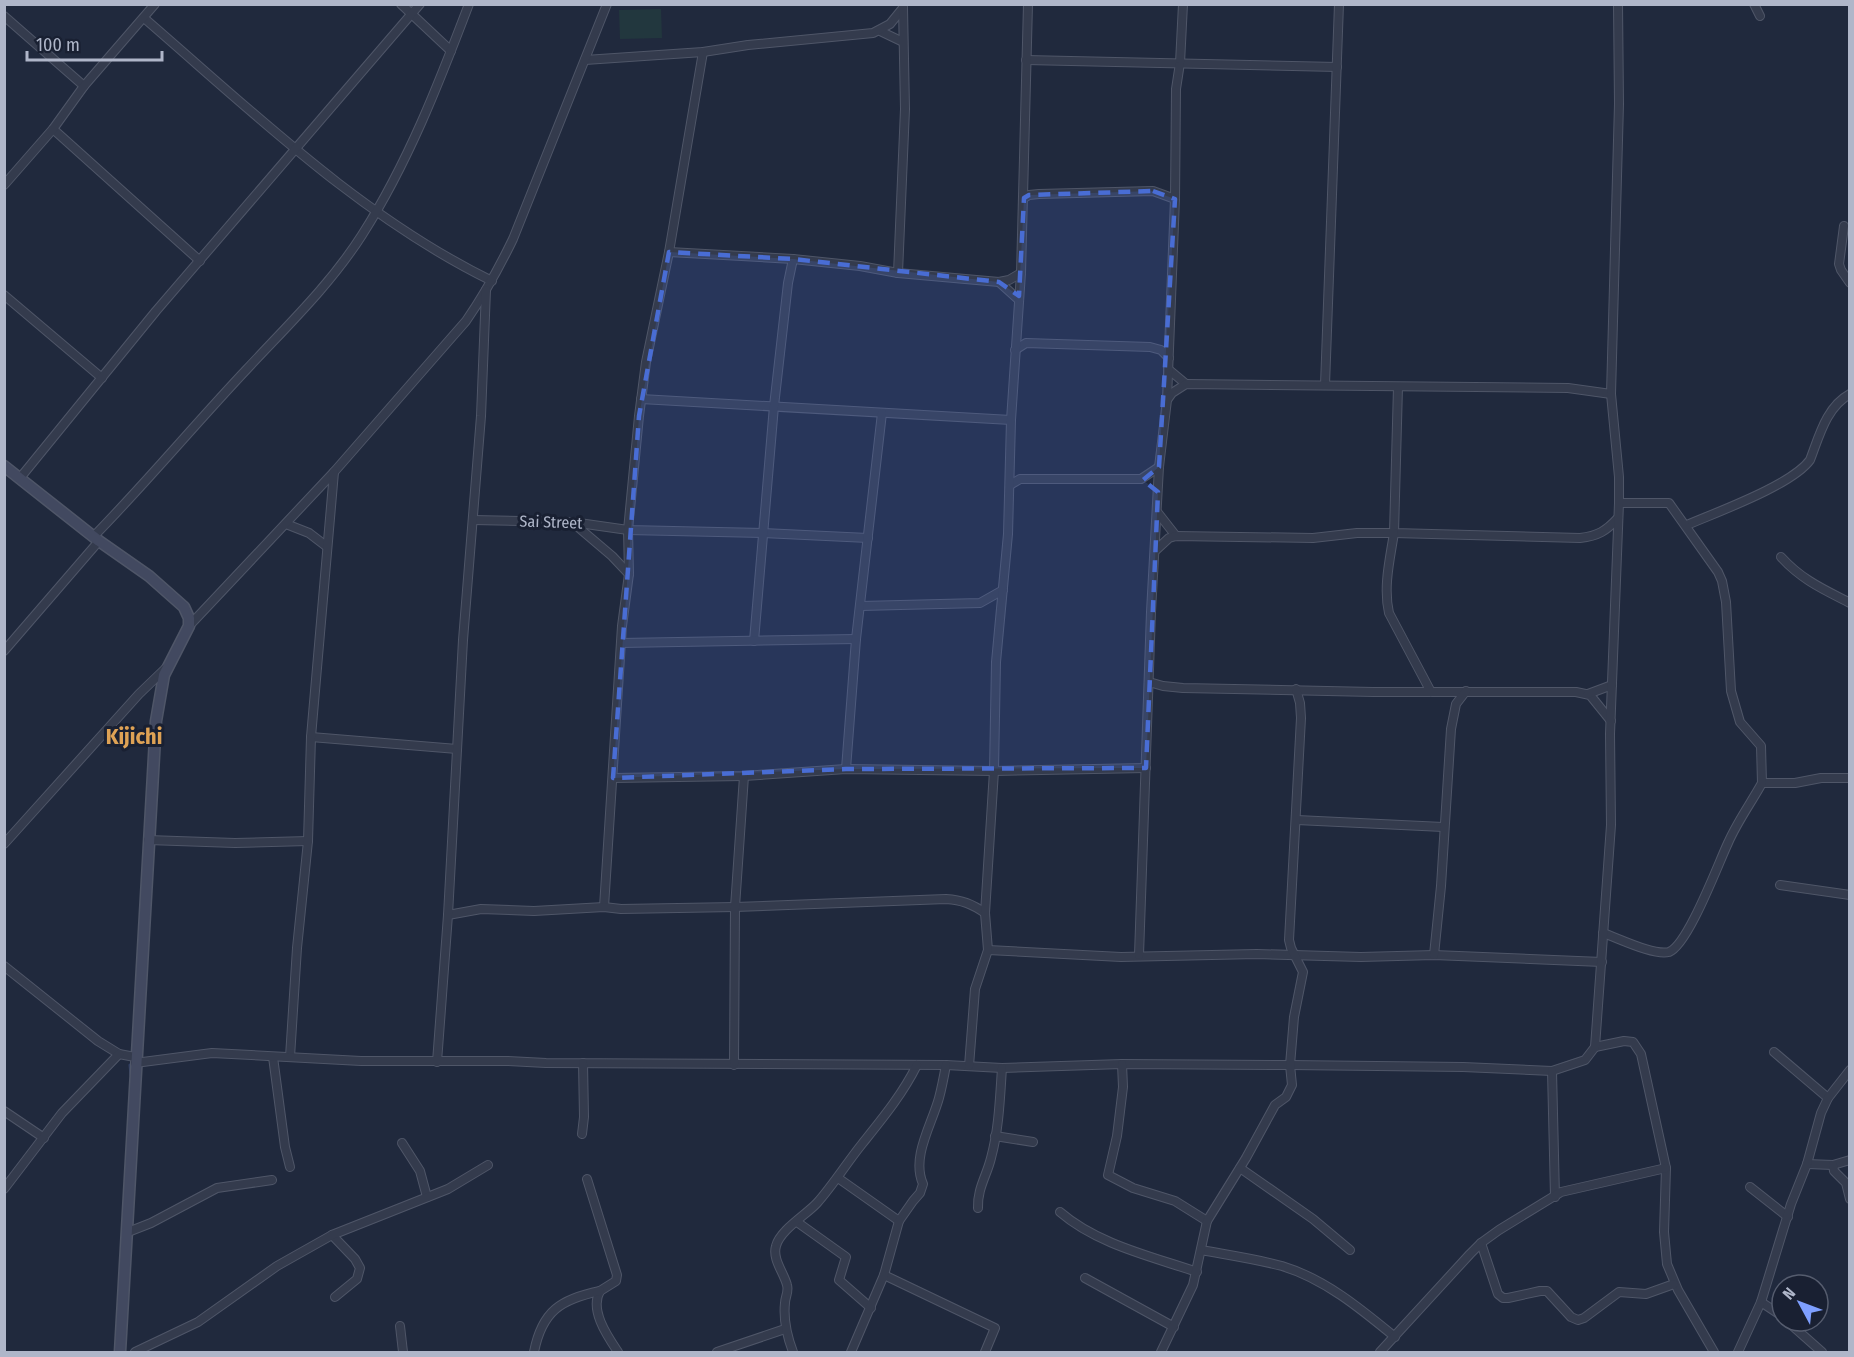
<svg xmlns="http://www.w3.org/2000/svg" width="1854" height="1357" font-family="'Fira Sans Condensed',sans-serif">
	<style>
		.green { fill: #22373e }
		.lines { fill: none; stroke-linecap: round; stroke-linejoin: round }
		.stream { stroke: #313f63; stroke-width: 3 }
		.street-casing { stroke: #4f5668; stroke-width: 10 }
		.secondary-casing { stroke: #4f5668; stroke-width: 13 }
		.street { stroke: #343b4d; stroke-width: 8 }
		.secondary { stroke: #424960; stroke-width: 10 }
		.marked { fill: #496dd4; fill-opacity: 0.2; stroke: #496dd4; stroke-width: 4.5; stroke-dasharray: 12 8; stroke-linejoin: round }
		.labels { text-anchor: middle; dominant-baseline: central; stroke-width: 6; stroke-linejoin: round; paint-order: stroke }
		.street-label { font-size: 16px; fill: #afb6c9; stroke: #192032 }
		.district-label { font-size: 22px; font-weight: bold; fill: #dea255; stroke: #192032 }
	</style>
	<rect width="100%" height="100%" fill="#20293d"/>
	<!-- green -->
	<path class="green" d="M661 9 662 38 620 39 619 10Z"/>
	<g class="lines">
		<!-- stream -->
		<path class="stream" d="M130 1065 131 1075"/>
		<defs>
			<g id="street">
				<path d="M401 4 451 51"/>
				<path d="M1754 4 1760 16"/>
				<path d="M4 16 84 86"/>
				<path d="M144 18C253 112 361 217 492 281"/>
				<path d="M880 31 903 42"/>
				<path d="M585 60 703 52 748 45 873 33 890 24 903 8"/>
				<path d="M1026 60 1337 67"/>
				<path d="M53 129 200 261"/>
				<path d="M4 185 53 129 84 86 155 4"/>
				<path d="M1024 198 1029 195 1039 194 1153 191 1175 199"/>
				<path d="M1844 226 1839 264 1841 270 1850 283"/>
				<path d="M669 252 793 259 860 266 898 273 999 282 1009 280 1021 273"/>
				<path d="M898 273 905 109 903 8"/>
				<path d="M999 282 1019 300"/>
				<path d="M4 295 102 378"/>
				<path d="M1015 350 1026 343 1150 347 1161 350 1169 358"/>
				<path d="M1168 369 1186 384"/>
				<path d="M1325 385 1339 4"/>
				<path d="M1398 387 1394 533 1580 538C1598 536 1606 531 1618 518"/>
				<path d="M641 399 1011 420"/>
				<path d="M1167 399 1175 199 1176 89 1180 63 1183 4"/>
				<path d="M20 478 156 311 420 4"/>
				<path d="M1010 485 1020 479H1141L1159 467"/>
				<path d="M1158 513 1176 536"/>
				<path d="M473 520 572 522 628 530 763 533 868 538"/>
				<path d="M572 522 612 556 629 574"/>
				<path d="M286 524 309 533 326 546"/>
				<path d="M1687 525C1717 512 1792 485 1810 460 1819 437 1826 407 1850 394"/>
				<path d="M94 536C147 482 195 424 247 369 287 326 330 285 362 235 408 163 439 83 469 4"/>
				<path d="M1156 550 1169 538 1176 536 1313 538 1357 533H1394C1390 559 1383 587 1389 613L1431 692"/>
				<path d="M1781 557C1802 580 1823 589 1850 603"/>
				<path d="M861 606 980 603 1003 590"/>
				<path d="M189 626 334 472 466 321C484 295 499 268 513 239L607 4"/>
				<path d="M754 641 774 406 788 283 793 259"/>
				<path d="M621 643 856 639"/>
				<path d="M4 651 99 541"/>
				<path d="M1149 682 1163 686 1183 688 1373 692H1576L1590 695 1611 721"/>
				<path d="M1588 694 1612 685"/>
				<path d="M311 737 457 749"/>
				<path d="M846 769 856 639 882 413"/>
				<path d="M613 778 744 776 846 769 994 771 1146 768"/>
				<path d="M1762 783H1795L1821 778H1850"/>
				<path d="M1297 820 1443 827"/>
				<path d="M148 840 235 843 308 841"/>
				<path d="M4 844 139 694 166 668"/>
				<path d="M1780 885 1850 895"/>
				<path d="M604 907 622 626 629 574 628 530 639 416 646 362 669 252 703 52"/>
				<path d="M448 915 481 909 534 911 604 907 621 909 735 907 946 899C962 900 972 904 985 913"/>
				<path d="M1603 933C1618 938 1654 956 1669 952 1688 945 1718 864 1728 843 1737 822 1751 803 1762 783L1761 746 1740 722 1731 691 1726 602 1722 581 1718 572 1669 503H1619"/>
				<path d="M988 950 1121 957 1257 954 1361 957 1434 955 1602 962"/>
				<path d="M1139 955 1151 612 1159 467 1167 400 1172 393 1186 384 1568 388 1611 394"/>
				<path d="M1434 955 1441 886 1451 729 1456 704 1466 691"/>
				<path d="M4 966 98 1041 119 1054 135 1057"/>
				<path d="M1595 1047 1624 1041 1633 1042 1641 1054 1666 1168 1664 1232 1667 1264 1678 1290 1714 1352"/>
				<path d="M1774 1052 1828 1098"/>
				<path d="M273 1057 285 1147 290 1167"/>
				<path d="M290 1057 297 948 308 841 311 737 334 472"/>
				<path d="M437 1062 448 915 463 640 481 416 486 290"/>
				<path d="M135 1063 212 1053 361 1061H508L546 1063 946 1065 1002 1068 1122 1064 1290 1065 1463 1067 1552 1071 1585 1060 1595 1047 1611 825 1610 734 1619 503V477L1611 394 1619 104 1618 4"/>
				<path d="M1122 1064 1123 1087 1117 1136 1108 1175 1133 1188 1175 1201 1207 1221"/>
				<path d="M734 1065 735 907 744 776"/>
				<path d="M969 1066 975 989 988 950 985 913 994 771 996 662 1008 534 1011 420 1021 273 1028 4"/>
				<path d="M1552 1071 1555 1197"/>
				<path d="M4 1111 44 1138"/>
				<path d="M582 1134 584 1117 583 1063"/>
				<path d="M995 1136 1033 1142"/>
				<path d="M402 1143 420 1171 427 1197"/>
				<path d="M1807 1164 1833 1165 1850 1160"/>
				<path d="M1833 1165 1834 1171 1846 1183 1850 1199"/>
				<path d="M1240 1168 1313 1219 1350 1250"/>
				<path d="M838 1178 899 1221"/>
				<path d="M587 1179 617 1275 616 1281 600 1291C589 1310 608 1337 618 1352"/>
				<path d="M1750 1187 1788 1217"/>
				<path d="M4 1189 62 1113 119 1054"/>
				<path d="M978 1208C977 1189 987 1175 991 1158 999 1129 1000 1097 1002 1068"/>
				<path d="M1060 1212C1097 1244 1150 1256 1197 1272"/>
				<path d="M797 1222 846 1257 839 1280 871 1308"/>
				<path d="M128 1232 151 1223 217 1188 272 1180"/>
				<path d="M332 1235 355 1259 360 1268 357 1279 335 1297"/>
				<path d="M1481 1243 1498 1294 1503 1298H1508L1540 1291H1547L1571 1317 1578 1320 1584 1318 1619 1292 1646 1294 1674 1284"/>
				<path d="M1201 1250C1228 1255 1256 1259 1282 1266 1325 1279 1361 1309 1395 1337"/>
				<path d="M884 1275 995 1328 985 1352"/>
				<path d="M1085 1278 1174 1327"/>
				<path d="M1761 1302 1782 1316"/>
				<path d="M1787 1321 1822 1352"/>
				<path d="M400 1326 403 1352"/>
				<path d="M135 1352 198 1322 277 1266 332 1235 448 1189 488 1165"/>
				<path d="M534 1352C542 1311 561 1299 600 1291"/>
				<path d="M717 1352 785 1329"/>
				<path d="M793 1352C787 1336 783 1321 785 1303 785 1297 789 1292 787 1285 784 1273 772 1259 776 1246 780 1230 806 1215 817 1203 833 1185 846 1164 862 1144 882 1119 902 1095 917 1065"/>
				<path d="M851 1352 884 1275 899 1221 913 1201 920 1193 923 1184C911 1157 932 1124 939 1098 942 1087 944 1076 946 1065"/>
				<path d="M1161 1352 1193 1285 1207 1221 1246 1158 1275 1105 1286 1097 1292 1085 1290 1065 1294 1017 1303 972 1291 948 1289 940 1301 718 1300 703 1296 689"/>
				<path d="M1380 1352 1470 1254 1481 1243 1499 1230 1561 1192 1666 1168"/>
				<path d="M1738 1352 1761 1302 1791 1204 1807 1164 1821 1113 1828 1098 1850 1070"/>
			</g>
			<path id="secondary" d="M4 466 99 541 149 576 184 607 189 618V626L164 675 156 721 120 1352"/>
		</defs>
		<!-- street casing -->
		<use href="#street" class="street-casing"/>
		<!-- secondary casing -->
		<use href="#secondary" class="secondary-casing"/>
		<!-- street -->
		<use href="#street" class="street"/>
		<!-- secondary -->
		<use href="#secondary" class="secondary"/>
	</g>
	<!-- marked area -->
	<path class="marked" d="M1153 191 1175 199 1159 467 1143 480 1158 492 1146 768 846 769 613 778 639 416 669 252 793 259 999 282 1019 296 1024 198 1029 195Z"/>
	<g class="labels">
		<!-- street labels -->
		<g class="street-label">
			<text transform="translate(551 522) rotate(2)">Sai Street</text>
		</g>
		<!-- district labels -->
		<g class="district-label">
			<text x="134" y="736">Kijichi</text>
		</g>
	</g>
	<!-- border -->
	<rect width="1854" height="1357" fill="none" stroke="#afb6c9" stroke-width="12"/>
	<!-- north arrow -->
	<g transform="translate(1800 1303) rotate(311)"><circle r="28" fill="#192032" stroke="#555c6e" stroke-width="1.5"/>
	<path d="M0-4.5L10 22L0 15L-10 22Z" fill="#7e9fff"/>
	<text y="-9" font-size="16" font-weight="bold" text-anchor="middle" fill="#afb6c9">N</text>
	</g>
	<!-- scale -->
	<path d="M27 51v9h135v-9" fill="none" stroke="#afb6c9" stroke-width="3"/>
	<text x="36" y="51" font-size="18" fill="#afb6c9" stroke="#192032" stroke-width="4.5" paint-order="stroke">100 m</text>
</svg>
